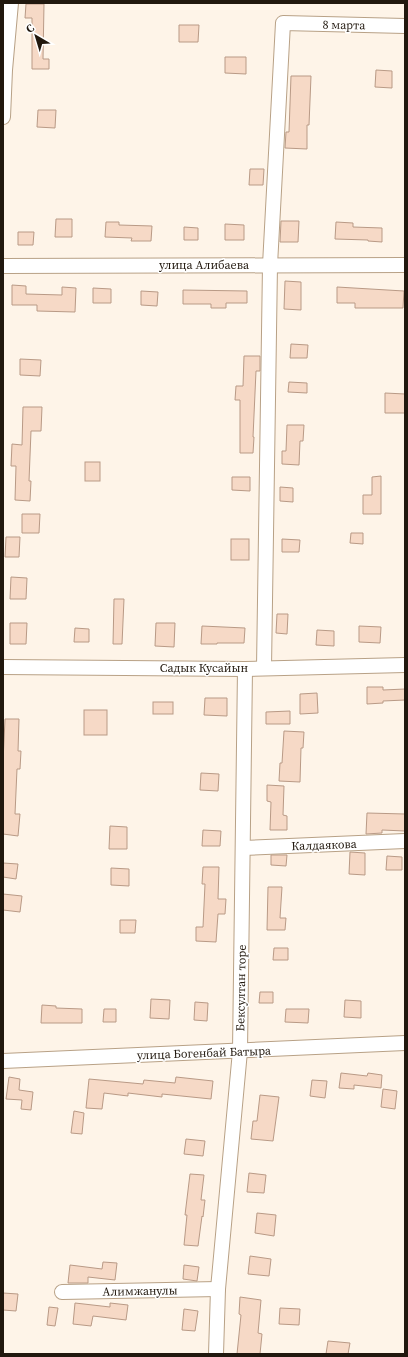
<svg xmlns="http://www.w3.org/2000/svg" width="408" height="1357" font-family="'Source Serif 4',serif">
	<style>
		.building { fill: #f6d9c6; stroke: #b99a86 }
		.lines { fill: none; stroke-linecap: round; stroke-linejoin: round }
		.minor-casing { stroke: #b8a186; stroke-width: 16 }
		.minor { stroke: #fff; stroke-width: 14 }
		.labels { text-anchor: middle; dominant-baseline: central; stroke-width: 3; stroke-linejoin: round; paint-order: stroke }
		.street-label { font-size: 12px; fill: #21180e; stroke: #fff }
	</style>
	<rect width="100%" height="100%" fill="#fef4e8"/>
	<!-- building -->
	<g class="building">
		<path d="M26 4H44L43 59H49V69H32V18H25Z"/>
		<path d="M179 25H199L198 42H179Z"/>
		<path d="M225 57H246V74L225 73Z"/>
		<path d="M376 70 392 71V88L375 87Z"/>
		<path d="M291 76H311L309 125H307V149L285 148 286 132H289Z"/>
		<path d="M38 110H56L55 128 37 127Z"/>
		<path d="M250 169H264L263 185H249Z"/>
		<path d="M56 219H72V237H55Z"/>
		<path d="M281 221H299L298 242H280Z"/>
		<path d="M106 222H119V225L152 226 151 241H131L132 238 105 237Z"/>
		<path d="M336 222 353 223V227L382 228V242L368 241V240L335 239Z"/>
		<path d="M225 224 244 225V240H225Z"/>
		<path d="M184 227 198 228V240H184Z"/>
		<path d="M18 232H34L33 245H18Z"/>
		<path d="M285 281 301 282V310L284 309Z"/>
		<path d="M12 285 26 286V294L62 295V287L76 288 75 312 37 311V305H12Z"/>
		<path d="M337 287 404 291 403 308H355V303H337Z"/>
		<path d="M93 288 111 289V303H93Z"/>
		<path d="M183 290 247 291V303H226V308H211V304H183Z"/>
		<path d="M141 291 158 292 157 306 141 305Z"/>
		<path d="M291 344 308 345 307 358H290Z"/>
		<path d="M244 356H260V371H256L253 437H254L253 453H240V400H235L236 386H243Z"/>
		<path d="M20 359 41 360 40 376 20 375Z"/>
		<path d="M289 382 307 383V393L288 392Z"/>
		<path d="M385 393 405 394V413H385Z"/>
		<path d="M23 407H42L41 431H31L29 481H31L30 501 15 500 16 466H11L12 444 22 445Z"/>
		<path d="M287 425H304L303 441H300L299 465 282 464V451H286Z"/>
		<rect x="85" y="462" width="15" height="19"/>
		<path d="M381 476V514H363V495H372V477Z"/>
		<path d="M232 477H250V491L232 490Z"/>
		<path d="M280 487 293 488V502L280 501Z"/>
		<path d="M22 514H40L39 533H22Z"/>
		<path d="M351 533H363V544L350 543Z"/>
		<path d="M6 537H20L19 557H5Z"/>
		<rect x="231" y="539" width="18" height="21"/>
		<path d="M282 539 300 540 299 552H282Z"/>
		<path d="M11 577 27 578 26 599H10Z"/>
		<path d="M114 599H124L122 644H113Z"/>
		<path d="M277 614H288L287 634 276 633Z"/>
		<path d="M10 623H27L26 644H10Z"/>
		<path d="M156 623H175L174 647 155 646Z"/>
		<path d="M202 626 245 628 244 643H217V644H201Z"/>
		<path d="M359 626 381 627 380 643 359 642Z"/>
		<path d="M75 628 89 629V642H74Z"/>
		<path d="M317 630 334 631V646L316 645Z"/>
		<path d="M367 687H383V690L405 689V700L383 701V703L367 704Z"/>
		<path d="M317 693 318 713 300 714V694Z"/>
		<path d="M205 698H227V716L204 715Z"/>
		<rect x="153" y="702" width="20" height="12"/>
		<rect x="84" y="710" width="23" height="25"/>
		<path d="M290 711V724H266V712Z"/>
		<path d="M5 719H19L18 751H21L20 769H17L15 814H20L18 836 3 834V762Z"/>
		<path d="M284 731 304 732 303 748H301L300 782 279 781 280 763H282Z"/>
		<path d="M201 773 219 774 218 791 200 790Z"/>
		<path d="M267 785 284 786 283 815 287 816V830H270L271 802 267 801Z"/>
		<path d="M367 813 405 814V831L382 830V833L366 834Z"/>
		<path d="M110 826 127 827V849H109Z"/>
		<path d="M203 830 221 831 220 846H202Z"/>
		<path d="M350 852 365 853V875L349 874Z"/>
		<path d="M271 855H287L286 866 271 865Z"/>
		<path d="M387 856 402 857V870H386Z"/>
		<path d="M3 863 18 864 16 879 3 877Z"/>
		<path d="M203 867H219L218 899H226L225 914H218L216 942 196 941V927H203L205 884H202Z"/>
		<path d="M111 868 129 869V886L111 885Z"/>
		<path d="M268 887H282L280 918H286L285 930H267Z"/>
		<path d="M3 894 22 896 20 912 3 910Z"/>
		<path d="M120 920H136L135 933H120Z"/>
		<path d="M274 948H288V960H273Z"/>
		<path d="M260 992H273V1003H259Z"/>
		<path d="M151 999 170 1000 169 1019 150 1018Z"/>
		<path d="M345 1000 361 1001V1018L344 1017Z"/>
		<path d="M195 1002 208 1003 207 1021 194 1020Z"/>
		<path d="M42 1005 56 1006V1008L82 1009V1023H41Z"/>
		<path d="M104 1009H116V1022H103Z"/>
		<path d="M286 1009H309L308 1023 285 1022Z"/>
		<path d="M341 1073 367 1076 368 1073 382 1075 381 1088 354 1085V1089L339 1088Z"/>
		<path d="M9 1077 20 1079 19 1090 33 1092 31 1110 21 1109 22 1100 6 1099Z"/>
		<path d="M176 1077 213 1081 211 1099 162 1094V1097L128 1093V1096L104 1093 102 1109 86 1108 89 1079 143 1084 144 1080 175 1083Z"/>
		<path d="M312 1080 327 1081 325 1098 310 1096Z"/>
		<path d="M383 1089 397 1091 395 1109 381 1107Z"/>
		<path d="M260 1095 279 1097 273 1141 251 1139 253 1121H257Z"/>
		<path d="M74 1111 84 1113 82 1134 71 1133Z"/>
		<path d="M186 1139 205 1141 203 1156 184 1154Z"/>
		<path d="M249 1173 266 1175 264 1193 247 1192Z"/>
		<path d="M190 1174 204 1175 201 1200H205L203 1217 202 1216 198 1246 184 1245 187 1215H185Z"/>
		<path d="M257 1213 276 1215 274 1236 255 1233Z"/>
		<path d="M250 1256 271 1259 269 1276 248 1274Z"/>
		<path d="M103 1262 117 1263 115 1280 88 1277V1283H68L70 1265 102 1269Z"/>
		<path d="M184 1265 199 1267 197 1281 183 1279Z"/>
		<path d="M3 1293 18 1294 16 1311 3 1310Z"/>
		<path d="M240 1297 261 1300 258 1333 262 1334 260 1354H237L241 1315 239 1314Z"/>
		<path d="M75 1303 110 1307V1303L128 1305 126 1320 93 1316 91 1326 73 1324Z"/>
		<path d="M49 1307 58 1308 55 1326 47 1325Z"/>
		<path d="M280 1308 300 1309 299 1325 279 1324Z"/>
		<path d="M184 1309 198 1311 195 1331 182 1330Z"/>
		<path d="M328 1341 350 1343 348 1354H326Z"/>
	</g>
	<g class="lines">
		<defs>
			<g id="minor">
				<path d="M3 117 5 70 11 3"/>
				<path d="M3 266 405 265"/>
				<path d="M3 667 245 669 405 665"/>
				<path d="M264 668 270 265 283 23 405 26"/>
				<path d="M243 848 405 841"/>
				<path d="M3 1061 405 1043"/>
				<path d="M62 1292 218 1289"/>
				<path d="M216 1354 218 1289 240 1051 245 669"/>
			</g>
		</defs>
		<!-- minor casing -->
		<use href="#minor" class="minor-casing"/>
		<!-- minor -->
		<use href="#minor" class="minor"/>
	</g>
	<g class="labels">
		<!-- street labels -->
		<g class="street-label">
			<text transform="translate(344 25) rotate(1)">8 марта</text>
			<text x="204" y="265">улица Алибаева</text>
			<text x="204" y="668">Садык Кусайын</text>
			<text transform="translate(324 845) rotate(-2)">Калдаякова</text>
			<text transform="translate(241 988) rotate(-89)">Бексултан торе</text>
			<text transform="translate(204 1053) rotate(-2)">улица Богенбай Батыра</text>
			<text transform="translate(140 1291) rotate(-1)">Алимжанулы</text>
		</g>
	</g>
	<!-- border -->
	<rect width="408" height="1357" fill="none" stroke="#21180e" stroke-width="8"/>
	<!-- north arrow -->
	<g transform="translate(36 36) rotate(322)" stroke="#ffffff" stroke-width="3" paint-order="stroke">
	<path d="M0-3L7 15L0 10L-7 15Z" fill="#21180e"/>
	<text y="-6" font-size="11" font-weight="bold" text-anchor="middle" fill="#21180e">С</text>
	</g>
</svg>
